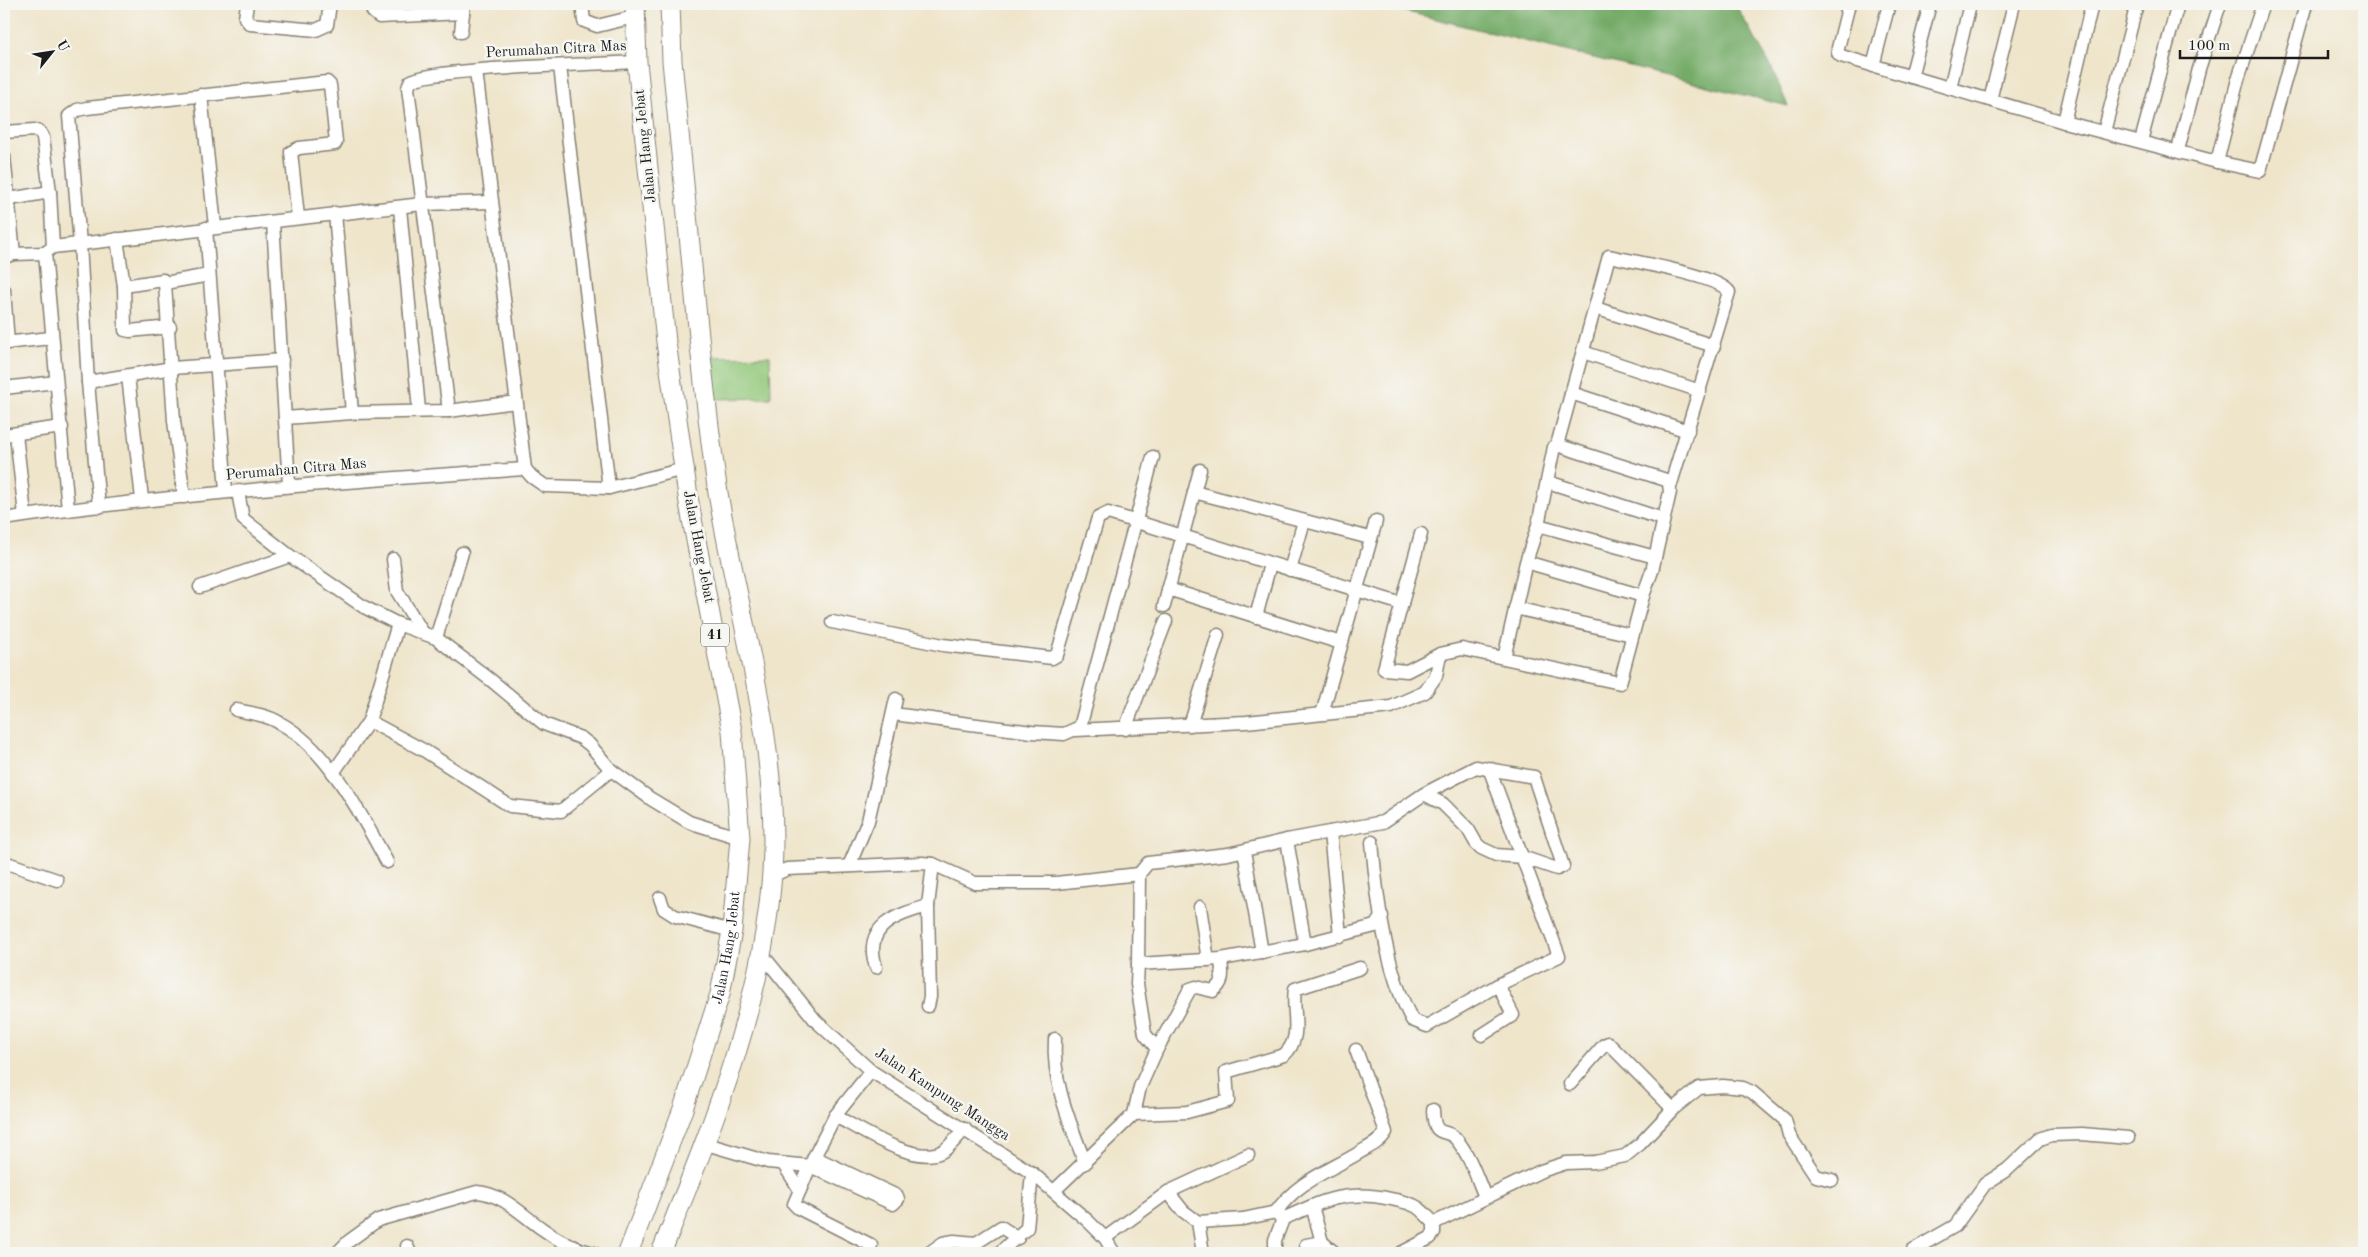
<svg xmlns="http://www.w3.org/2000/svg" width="2368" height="1257" font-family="'Old Standard TT',serif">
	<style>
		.green { fill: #90c678; stroke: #56714a }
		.forest { fill: #74ab68; stroke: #486442 }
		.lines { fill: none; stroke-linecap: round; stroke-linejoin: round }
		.minor-casing { stroke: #868074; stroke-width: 15 }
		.highway-casing { stroke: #868074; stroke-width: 21 }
		.minor { stroke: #fff; stroke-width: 12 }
		.highway { stroke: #fff; stroke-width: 19 }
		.labels { text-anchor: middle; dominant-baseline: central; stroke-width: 5; stroke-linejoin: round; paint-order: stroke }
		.shield { fill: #f6f6f2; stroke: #5d5d5c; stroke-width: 1 }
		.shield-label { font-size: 14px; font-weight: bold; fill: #1c1c1c }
		.street-label { font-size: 15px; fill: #1c1c1c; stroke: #f6f6f2 }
	</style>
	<rect width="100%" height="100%" fill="#f6f6f2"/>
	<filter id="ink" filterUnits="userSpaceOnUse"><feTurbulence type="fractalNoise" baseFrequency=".02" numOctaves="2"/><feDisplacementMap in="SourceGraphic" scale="10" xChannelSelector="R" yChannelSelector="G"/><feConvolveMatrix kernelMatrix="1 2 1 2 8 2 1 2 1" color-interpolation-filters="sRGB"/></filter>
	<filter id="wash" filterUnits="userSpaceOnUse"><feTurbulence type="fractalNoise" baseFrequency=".0096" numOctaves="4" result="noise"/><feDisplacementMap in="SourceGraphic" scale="20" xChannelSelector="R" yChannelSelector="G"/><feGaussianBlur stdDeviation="1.12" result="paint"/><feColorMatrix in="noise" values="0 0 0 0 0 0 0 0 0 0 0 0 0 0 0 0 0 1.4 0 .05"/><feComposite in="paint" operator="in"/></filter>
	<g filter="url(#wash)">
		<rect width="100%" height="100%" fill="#efe5cb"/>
		<!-- green -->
		<path class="green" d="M770 356 771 398 709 399V357Z"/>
		<!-- forest -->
		<path class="forest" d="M1375 4H1735L1771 66 1788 106Z"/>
	</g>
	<g filter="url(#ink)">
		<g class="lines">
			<defs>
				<g id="minor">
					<path d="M247 4 245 18 250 24 316 30 327 25 330 4"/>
					<path d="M374 4 373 12 379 17 463 13"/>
					<path d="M582 4 584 21 597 26 634 17"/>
					<path d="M1849 4 1838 48V53L1841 56 2064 122 2217 162 2260 171 2306 4"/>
					<path d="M461 32 464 4"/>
					<path d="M560 66 609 488"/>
					<path d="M1873 66 1889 4"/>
					<path d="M476 71 525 469"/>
					<path d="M1911 77 1930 4"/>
					<path d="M1950 88 1970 4"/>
					<path d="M201 95 215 226"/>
					<path d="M1990 100 2014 4"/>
					<path d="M2064 122 2092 4"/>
					<path d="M4 132 35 130 40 132 43 137 50 192 53 247"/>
					<path d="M2104 132 2137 4"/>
					<path d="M2141 141 2178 4"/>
					<path d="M2178 150 2199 69 2220 4"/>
					<path d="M4 156 14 254"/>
					<path d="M2217 162 2238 79 2263 4"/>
					<path d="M4 200 50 192"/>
					<path d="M400 208 419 410"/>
					<path d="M335 213 352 413"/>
					<path d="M273 222 289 485"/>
					<path d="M206 228 226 491"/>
					<path d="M117 239 124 286 125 330 130 331 170 327"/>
					<path d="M45 253 53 247 422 204 491 202"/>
					<path d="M45 253 68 510"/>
					<path d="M4 257 14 254 45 253"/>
					<path d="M165 283 174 421 184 497"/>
					<path d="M124 286 163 280 165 283 209 275"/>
					<path d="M4 290 8 343"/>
					<path d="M1595 308 1714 346"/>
					<path d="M4 343 51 338"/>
					<path d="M1583 352 1700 391"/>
					<path d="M128 376 142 499"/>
					<path d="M88 382 172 368 282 360"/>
					<path d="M4 388 56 382"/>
					<path d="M1571 393 1688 431"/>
					<path d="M449 411 408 88 410 82C426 68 604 64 637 62"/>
					<path d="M285 418 352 413 449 411 516 402"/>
					<path d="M16 434 25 515"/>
					<path d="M4 435 62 427"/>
					<path d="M1557 445 1609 256C1631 261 1720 276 1729 292L1670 487"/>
					<path d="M525 469 532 477 545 486 609 488 684 469"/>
					<path d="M1548 482 1663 519"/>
					<path d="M238 492 243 519 290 556 364 607 398 624 436 638 492 681 544 724 581 738 590 745 611 770 651 799 689 822 740 838"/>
					<path d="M1194 492 1370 538"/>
					<path d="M99 507 88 382 80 244 69 116 77 110 87 108 327 82 330 85 336 142 335 144 299 148 291 152 298 217"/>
					<path d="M4 519C177 493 350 481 525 469"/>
					<path d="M1538 525 1655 557"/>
					<path d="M1421 534 1384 669 1407 671 1440 654 1462 649 1620 683 1643 596"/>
					<path d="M393 559 397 591 423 633"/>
					<path d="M1290 570 1304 521"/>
					<path d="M200 587 290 556"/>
					<path d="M1168 589 1341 643"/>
					<path d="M1164 606 1200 470"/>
					<path d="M1515 608 1632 635"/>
					<path d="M1256 617 1270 564"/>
					<path d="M832 622 943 645 1052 658 1057 655 1098 518 1108 513 1402 604"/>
					<path d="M436 638 462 553"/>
					<path d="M1504 658 1526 562 1643 596 1652 571 1670 492 1669 483 1666 480 1560 446 1554 447 1538 525 1526 562"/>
					<path d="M236 710C251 713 267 715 280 723 328 749 362 816 387 862"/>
					<path d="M893 714 1032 732 1064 734 1080 727 1153 457"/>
					<path d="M1322 714 1376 521"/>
					<path d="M369 721 425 751 510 806 561 811 611 770"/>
					<path d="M1190 725 1218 635"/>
					<path d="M1125 729 1166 621"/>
					<path d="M1076 730 1246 722 1391 707 1425 692 1436 676 1440 654"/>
					<path d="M333 773 369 721 398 624"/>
					<path d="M1330 832 1340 936"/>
					<path d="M1287 840 1305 944"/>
					<path d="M1372 842C1377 899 1385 969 1412 1020L1427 1026 1498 985 1559 956 1489 768"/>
					<path d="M1244 851 1262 952"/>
					<path d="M4 862 57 880"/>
					<path d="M849 866 868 821 896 699"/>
					<path d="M772 876 787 869 922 863 933 864 975 883H1056L1139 874"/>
					<path d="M660 898 664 909 675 916 732 931"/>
					<path d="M1200 907 1208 960"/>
					<path d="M1382 916 1375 926 1305 944 1221 959 1138 964 1139 874 1148 863 1228 854 1287 840 1383 822 1424 794 1476 767 1534 777 1563 866 1557 869 1522 857 1496 855 1481 848 1476 843 1468 829 1443 804 1424 794"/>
					<path d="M761 953 816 1021 871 1071 1032 1173 1088 1221 1105 1238 1114 1253"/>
					<path d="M876 967C862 925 897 915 928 906"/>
					<path d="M928 1006 930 997 928 906 933 864"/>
					<path d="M1482 1035 1513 1015 1498 985"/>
					<path d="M1055 1039C1052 1083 1070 1122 1085 1163"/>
					<path d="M1157 1049 1190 989 1196 987 1213 991C1225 982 1222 973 1221 959"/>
					<path d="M1570 1084 1604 1045 1608 1043 1673 1109"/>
					<path d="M1433 1110C1434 1142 1447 1126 1457 1140 1470 1156 1477 1178 1485 1197"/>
					<path d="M1134 1114 1187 1112 1228 1101 1226 1072 1284 1055C1304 1037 1291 1011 1295 989L1360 968"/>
					<path d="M835 1116C859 1128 916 1167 943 1151 951 1146 958 1136 965 1129"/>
					<path d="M703 1143 768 1162 810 1166 893 1204 898 1199 897 1196 814 1157"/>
					<path d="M784 1165 800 1190"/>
					<path d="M1054 1191 1134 1114 1140 1087 1157 1049 1145 1034 1137 984 1138 964"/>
					<path d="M1168 1192 1248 1155"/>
					<path d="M1276 1212C1298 1180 1330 1171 1362 1151 1371 1146 1381 1141 1386 1132L1356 1050"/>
					<path d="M1198 1222 1243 1219 1276 1212 1282 1219"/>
					<path d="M1105 1238 1168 1192 1183 1211 1198 1222 1203 1253"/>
					<path d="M1322 1242 1335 1253"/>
					<path d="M871 1245 798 1208 794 1204 814 1157 835 1116 871 1071"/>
					<path d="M1306 1245 1322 1242 1312 1206"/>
					<path d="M407 1246 410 1253"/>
					<path d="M337 1253 349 1241 378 1220 477 1192C503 1194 521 1214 541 1228 557 1240 574 1249 594 1253"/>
					<path d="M929 1253 943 1243 954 1241 976 1243 1001 1227 1018 1238"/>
					<path d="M999 1253 1027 1228 1032 1173"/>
					<path d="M1275 1253V1240L1283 1219C1322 1201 1346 1189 1391 1199 1400 1201 1409 1202 1417 1207 1423 1211 1428 1217 1434 1223L1541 1171 1566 1163 1595 1162 1625 1156 1640 1144 1673 1109 1699 1088 1723 1086 1743 1088 1752 1092 1785 1120 1789 1135 1816 1176 1832 1180"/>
					<path d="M1401 1253 1430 1238 1434 1233V1223"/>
					<path d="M1912 1253 1913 1250 1955 1226 1985 1184 2008 1169 2040 1139 2051 1135 2082 1134 2128 1138"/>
				</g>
				<g id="highway">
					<path id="s1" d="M628 1253 683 1109 720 994 732 931 740 838 732 731 689 503 666 342 637 62 635 4"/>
					<path d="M661 1253C710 1131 763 1006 772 873 780 744 739 619 718 493 709 434 703 376 697 317 689 231 680 146 672 61L670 4"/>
				</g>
			</defs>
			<!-- minor casing -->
			<use href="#minor" class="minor-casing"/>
			<!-- highway casing -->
			<use href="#highway" class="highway-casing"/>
			<!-- minor -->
			<use href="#minor" class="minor"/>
			<!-- highway -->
			<use href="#highway" class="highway"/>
		</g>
	</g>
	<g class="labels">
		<!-- shield labels -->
		<rect class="shield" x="701" y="623.5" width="28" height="23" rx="4"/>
		<g class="shield-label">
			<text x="715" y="635">41</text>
		</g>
		<!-- street labels -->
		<g class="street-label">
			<text transform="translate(556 50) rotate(-3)">Perumahan Citra Mas</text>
			<text transform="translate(646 146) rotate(-96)">Jalan Hang Jebat</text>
			<text transform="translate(296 470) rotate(-5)">Perumahan Citra Mas</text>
			<text transform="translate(698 547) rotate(79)">Jalan Hang Jebat</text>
			<text stroke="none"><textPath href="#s1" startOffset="322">Jalan Hang Jebat</textPath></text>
			<text transform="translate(942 1095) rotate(33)">Jalan Kampung Mangga</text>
		</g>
	</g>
	<!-- margin -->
	<rect width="2368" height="1257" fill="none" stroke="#f6f6f2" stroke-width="20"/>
	<!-- north arrow -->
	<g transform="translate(52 52) rotate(60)" stroke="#f6f6f2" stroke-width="4" paint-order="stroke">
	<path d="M0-4L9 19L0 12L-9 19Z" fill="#1c1c1c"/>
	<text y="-8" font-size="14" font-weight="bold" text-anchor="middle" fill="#1c1c1c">U</text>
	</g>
	<!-- scale -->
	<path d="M2180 50v8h148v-8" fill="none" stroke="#1c1c1c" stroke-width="2.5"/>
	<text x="2188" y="50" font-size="15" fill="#1c1c1c" stroke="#f6f6f2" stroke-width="4" paint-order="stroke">100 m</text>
</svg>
